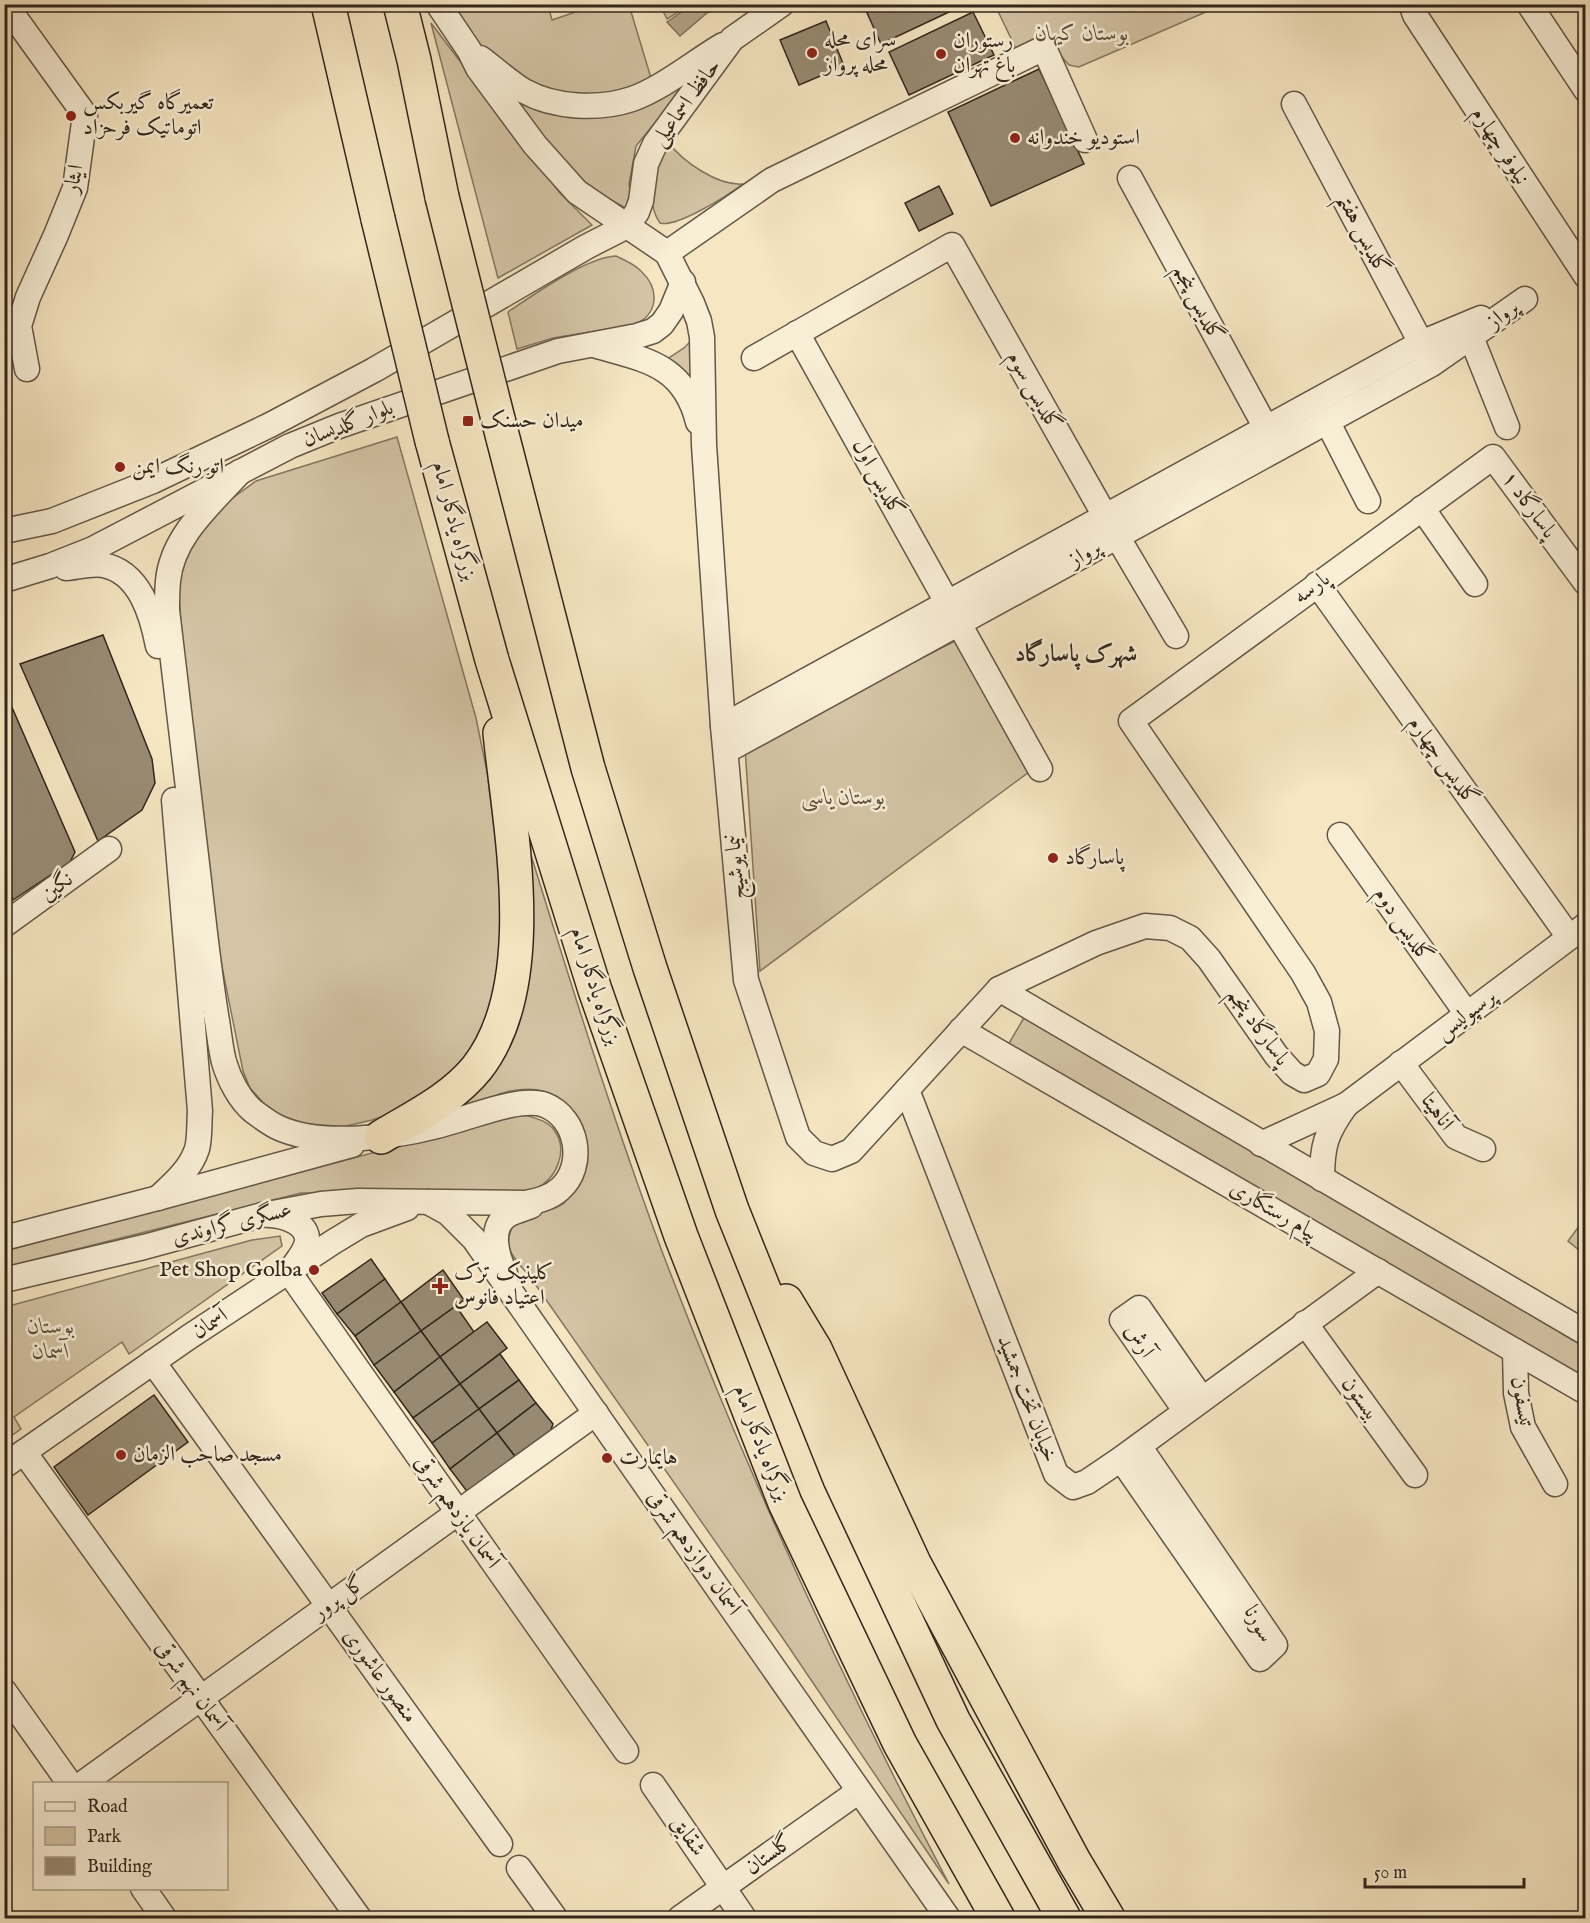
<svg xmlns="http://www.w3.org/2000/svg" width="1590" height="1923" font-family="'IM FELL English',Amiri,serif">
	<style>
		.green { fill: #d5c5a6; stroke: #847661; stroke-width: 1.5 }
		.water { fill: #b4a58a; stroke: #80725e; stroke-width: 1.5 }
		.building { fill: #988a72; stroke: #33261c; stroke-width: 1.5 }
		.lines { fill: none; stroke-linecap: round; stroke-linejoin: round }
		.minor-casing { stroke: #645646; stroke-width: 27 }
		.highway-casing { stroke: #33261c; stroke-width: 36 }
		.minor { stroke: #f9efd7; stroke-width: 24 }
		.highway { stroke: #f6e6c2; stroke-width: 33 }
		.highway-bridge-casing { stroke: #33261c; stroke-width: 36; stroke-linecap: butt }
		.highway-bridge { stroke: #f6e6c2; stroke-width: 33 }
		.poi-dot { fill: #8f2418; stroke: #f9efd7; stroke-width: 2 }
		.labels { text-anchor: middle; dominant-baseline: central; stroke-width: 5; stroke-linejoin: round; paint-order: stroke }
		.park-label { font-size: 22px; font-style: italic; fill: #5c4e3e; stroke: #f9efd7 }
		.poi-label { font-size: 22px; fill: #33261c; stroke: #f9efd7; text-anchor: start }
		.street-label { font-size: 22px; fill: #33261c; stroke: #f9efd7 }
		.neighbourhood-label { font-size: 24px; font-weight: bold; fill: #33261c; stroke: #f9efd7 }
	</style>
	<rect width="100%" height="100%" fill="#f6e6c2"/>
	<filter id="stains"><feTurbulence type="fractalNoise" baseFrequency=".00333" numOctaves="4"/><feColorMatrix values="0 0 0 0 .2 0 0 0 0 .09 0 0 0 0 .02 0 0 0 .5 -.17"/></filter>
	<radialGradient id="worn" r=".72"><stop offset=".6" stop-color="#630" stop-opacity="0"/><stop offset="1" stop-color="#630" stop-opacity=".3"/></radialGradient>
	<!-- green -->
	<g class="green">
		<path d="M448 5H548L552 20 596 5H629L651 78 635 87 612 96 551 95 493 59 467 32Z"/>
		<path d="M660 5H689L667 19Z"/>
		<path d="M995 5H1222L1079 67 1069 65 1049 42 1019 55Z"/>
		<path d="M431 23 560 193 592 225 498 278Z"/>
		<path d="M701 66 636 146 629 184 633 212 611 200 565 168 519 107 511 89 570 112Z"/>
		<path d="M668 142C683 162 718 186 743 184 728 195 677 228 660 223 643 199 657 167 668 142Z"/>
		<path d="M616 256C625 260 634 264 641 271 660 289 659 315 633 325L553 338 517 349 508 312C533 295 587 257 616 256Z"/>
		<path d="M691 341 697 393 664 361 684 348Z"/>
		<path d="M397 437 476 718 487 772 501 883 502 932 492 1012 471 1063 400 1111 372 1120 329 1130 280 1118 268 1108 250 1088 243 1071 215 932 186 696 179 596 181 574 187 556 200 530 223 505 256 481Z"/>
		<path d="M955 641 1029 772 760 971 745 748Z"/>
		<path d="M526 839C569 978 612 1117 663 1254 745 1469 842 1680 949 1884L782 1637 533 1281C515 1257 498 1250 516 1220 528 1216 555 1211 564 1203 592 1176 592 1120 558 1097 537 1084 508 1089 487 1099 481 1102 473 1109 466 1109 461 1109 453 1106 448 1105L485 1073Z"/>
		<path d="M1025 1016 1585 1345V1381L1008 1045Z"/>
		<path d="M525 1115C535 1118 548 1121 554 1130 569 1150 557 1179 535 1189 530 1191 522 1191 516 1193H301L5 1267V1251L507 1117Z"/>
		<path d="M1585 1218V1255L1568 1241Z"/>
		<path d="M280 1236 282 1246 129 1354 122 1342 14 1417 21 1429 5 1440V1307L252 1240Z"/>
	</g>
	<!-- water -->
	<path class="water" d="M691 5V4L728 5 707 13 680 36 667 22Z"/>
	<!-- building -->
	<g class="building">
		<path d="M863 4H966L881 44Z"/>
		<path d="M973 12 994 55 909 95 889 52Z"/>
		<path d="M826 21 844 66 799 85 780 40Z"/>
		<path d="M1039 69 1084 164 991 206 948 112Z"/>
		<path d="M939 186 953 214 919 231 905 203Z"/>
		<path d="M103 635 152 759 155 783 142 810 98 841 20 664Z"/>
		<path d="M4 689 75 852 70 862 13 900 4 880Z"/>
		<path d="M371 1259 385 1279 337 1314 322 1293Z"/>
		<path d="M443 1270 464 1300 421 1331 401 1302Z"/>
		<path d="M385 1279 401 1302 355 1336 337 1314Z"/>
		<path d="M401 1302 421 1331 374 1365 355 1336Z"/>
		<path d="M456 1306 474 1332 440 1357 421 1331Z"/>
		<path d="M487 1322 507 1348 460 1384 440 1357Z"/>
		<path d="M421 1331 440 1357 394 1392 374 1365Z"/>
		<path d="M500 1354 519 1380 479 1409 460 1384Z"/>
		<path d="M440 1357 460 1384 413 1418 394 1392Z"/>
		<path d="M519 1380 536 1403 497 1433 479 1409Z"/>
		<path d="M460 1384 479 1409 432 1443 413 1418Z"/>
		<path d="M154 1395 188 1442 88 1515 54 1467Z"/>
		<path d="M536 1403 553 1424 548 1438 517 1459 497 1433Z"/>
		<path d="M479 1409 497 1433 450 1469 432 1443Z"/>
		<path d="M497 1433 517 1459 469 1494 450 1469Z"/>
	</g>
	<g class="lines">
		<defs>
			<g id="minor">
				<path d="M5 4 85 115 75 188 56 235 28 297 19 326 27 369"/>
				<path d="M438 4 469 50 478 68 535 145 577 192 667 253 692 303 699 321 702 337 704 445 723 726 746 980 798 1137 814 1153 832 1159 851 1151 999 989 1096 943 1145 926 1170 928 1190 938 1209 959 1276 1055 1292 1073 1304 1080 1318 1074 1326 1059 1327 1031 1319 1002 1303 973 1131 721 1493 457 1586 583"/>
				<path d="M1411 4 1415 15 1586 276"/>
				<path d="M1529 4 1586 90"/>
				<path d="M480 58C495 69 509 82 524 91 555 108 599 110 632 99 663 88 694 62 723 45"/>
				<path d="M1294 104 1428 356"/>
				<path d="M1130 178 1266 428"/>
				<path d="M667 253 772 180 1044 48 1085 140"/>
				<path d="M797 333 1040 769"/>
				<path d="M1471 337 1507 427"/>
				<path d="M597 346C646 360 684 365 698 422"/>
				<path d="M754 358 952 245 1105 516 1176 636"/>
				<path d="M1327 421 1368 501"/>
				<path d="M1422 508 1475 584"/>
				<path d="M4 531 52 521 153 481 270 425 374 370 586 247 627 226 637 212 641 201 646 164 655 144 732 39 782 4"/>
				<path d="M66 568C78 567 91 563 103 565 140 572 152 615 158 646"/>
				<path d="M4 580 50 566 93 549 290 446 339 426 558 351 637 336 653 331 662 324 671 311 683 282"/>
				<path d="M1317 584 1569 937"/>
				<path d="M723 726 1421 343 1481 318"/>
				<path d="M726 751 1432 364 1525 299"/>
				<path d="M1340 835 1467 1014"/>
				<path d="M4 925 109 849"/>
				<path d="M999 989 1586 1333"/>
				<path d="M961 1030 1586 1392"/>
				<path d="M1401 1063 1456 1137 1483 1149"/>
				<path d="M907 1090 1056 1474 1073 1487 1087 1482 1121 1459 1378 1271"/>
				<path d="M1261 1144 1346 1105 1586 925"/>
				<path d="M1322 1179C1322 1145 1326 1133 1346 1105"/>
				<path d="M158 1198C173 1184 190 1170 197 1149 200 1138 199 1123 200 1111L174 800"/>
				<path d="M428 1202 448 1213 474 1239 948 1918"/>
				<path d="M270 1215C285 1216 308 1223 307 1241 306 1251 298 1259 293 1267"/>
				<path d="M4 1238 158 1198 352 1145"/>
				<path d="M289 1272 626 1751"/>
				<path d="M505 1273C497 1256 488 1227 508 1215 515 1211 524 1209 531 1206"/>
				<path d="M4 1280 144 1247 262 1215 321 1204 358 1201 525 1203C538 1201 550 1198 560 1189 586 1166 578 1118 545 1105 523 1097 482 1113 461 1119 412 1135 325 1150 277 1127 269 1123 261 1117 253 1111 239 1099 229 1079 224 1062 220 1047 219 1030 216 1015 209 970 204 926 199 881 188 791 178 700 167 610 167 600 167 591 168 581 172 536 211 504 240 472"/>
				<path d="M1305 1323 1415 1475"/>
				<path d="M1515 1351 1516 1393 1523 1427 1555 1484"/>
				<path d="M153 1362 500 1844"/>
				<path d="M1185 1410 1122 1320 1139 1308 1202 1399"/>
				<path d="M24 1452 359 1918"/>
				<path d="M1121 1459 1260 1659 1275 1645 1139 1446"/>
				<path d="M4 1466 189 1337 333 1242 361 1225 407 1208"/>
				<path d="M4 1691 70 1784"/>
				<path d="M82 1784 596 1413"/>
				<path d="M653 1785 744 1918"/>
				<path d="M519 1868 555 1918"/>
				<path d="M143 1888 164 1918"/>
				<path d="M680 1918 859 1791"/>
			</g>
			<g id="highway">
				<path d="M328 4 378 219"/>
				<path d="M400 4 414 60 442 197"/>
				<path d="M498 419 588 768 650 968 732 1210 840 1479 953 1720 1064 1918"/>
				<path d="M432 441 492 660 595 990 681 1236 785 1503 900 1744 998 1918"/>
				<path d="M381 1137C414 1117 452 1099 477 1068 542 985 510 830 500 733"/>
				<path d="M786 1301 815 1349 914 1563 1074 1861 1108 1918"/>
			</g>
		</defs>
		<!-- minor casing -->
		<use href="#minor" class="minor-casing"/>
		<!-- highway casing -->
		<use href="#highway" class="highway-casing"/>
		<!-- minor -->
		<use href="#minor" class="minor"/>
		<!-- highway -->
		<use href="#highway" class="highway"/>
		<defs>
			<g id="highway-bridge">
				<path d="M442 197 498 419"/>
				<path d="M378 219 432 441"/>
			</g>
		</defs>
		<!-- highway-bridge casing -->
		<use href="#highway-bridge" class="highway-bridge-casing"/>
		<!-- highway-bridge -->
		<use href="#highway-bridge" class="highway-bridge"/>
	</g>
	<!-- markers -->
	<g class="poi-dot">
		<circle cx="812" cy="53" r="6"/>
		<circle cx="941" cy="54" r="6"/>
		<circle cx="71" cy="116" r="6"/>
		<circle cx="1015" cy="138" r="6"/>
		<rect x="462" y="415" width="12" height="12" rx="3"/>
		<circle cx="120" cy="467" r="6"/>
		<circle cx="1053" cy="858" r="6"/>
		<circle cx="314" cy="1270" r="6"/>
		<path d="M437 1277h6v6h6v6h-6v6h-6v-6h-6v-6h6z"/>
		<circle cx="121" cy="1455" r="6"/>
		<circle cx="607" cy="1458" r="6"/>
	</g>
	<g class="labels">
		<!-- park labels -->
		<g class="park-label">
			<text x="1082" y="34">بوستان کیهان</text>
			<text x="843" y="798">بوستان یاسی</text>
			<text x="51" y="1327">بوستان<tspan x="51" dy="25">آسمان</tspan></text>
		</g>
		<!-- poi labels -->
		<g class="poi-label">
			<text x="824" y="40">سرای محله<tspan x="824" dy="25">محله پرواز</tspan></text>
			<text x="953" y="41">رستوران<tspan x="953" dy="25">باغ تهران</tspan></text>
			<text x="83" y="103">تعمیرگاه گیربکس<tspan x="83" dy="25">اتوماتیک فرحزاد</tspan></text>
			<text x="1027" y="138">استودیو خندوانه</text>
			<text x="480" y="421">میدان حسنک</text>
			<text x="132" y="467">اتو رنگ ایمن</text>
			<text x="1065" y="858">پاسارگاد</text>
			<text x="302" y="1270" text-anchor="end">Pet Shop Golba</text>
			<text x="454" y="1273">کلینیک ترک<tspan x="454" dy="25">اعتیاد فانوس</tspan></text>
			<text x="133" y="1455">مسجد صاحب الزمان</text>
			<text x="619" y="1458">هایمارت</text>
		</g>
		<!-- street labels -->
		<g class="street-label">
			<text transform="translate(686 103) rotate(-54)">حافظ اسماعیلی</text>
			<text transform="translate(1500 146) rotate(57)">نیلوفر چهارم</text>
			<text transform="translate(74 179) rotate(-78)">ایثار</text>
			<text transform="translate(1363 234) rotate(62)">گلدیس هفتم</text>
			<text transform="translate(1198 303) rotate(62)">گلدیس پنجم</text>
			<text transform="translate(1503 315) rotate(-36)">پرواز</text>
			<text transform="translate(1034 391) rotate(60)">گلدیس سوم</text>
			<text transform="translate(348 424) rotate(-21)">بلوار گلدیسان</text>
			<text transform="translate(878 478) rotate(61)">گلدیس اول</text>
			<text transform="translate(1529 505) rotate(54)">پاسارگاد ۱</text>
			<text transform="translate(454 521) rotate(75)">بزرگراه یادگار امام</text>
			<text transform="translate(1085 554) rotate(-29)">پرواز</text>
			<text transform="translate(1312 588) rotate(-36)">پارسه</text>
			<text transform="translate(1443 761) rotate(54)">گلدیس چهارم</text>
			<text transform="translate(736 867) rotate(-95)">نیما یوشیج</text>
			<text transform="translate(57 887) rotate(-36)">نگین</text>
			<text transform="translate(1403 925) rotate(55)">گلدیس دوم</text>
			<text transform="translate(595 986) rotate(72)">بزرگراه یادگار امام</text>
			<text transform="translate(1466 1015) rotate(-37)">پرسپولیس</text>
			<text transform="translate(1258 1027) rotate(54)">پاسارگاد پنجم</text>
			<text transform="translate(1437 1112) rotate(54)">آناهیتا</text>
			<text transform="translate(1274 1211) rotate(30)">پیام رستگاری</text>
			<text transform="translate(232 1224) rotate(-14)">عسگری گراوندی</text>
			<text transform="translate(210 1324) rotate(-33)">آسمان</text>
			<text transform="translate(1139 1341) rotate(58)">آرش</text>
			<text transform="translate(1027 1399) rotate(69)">خیابان تخت جمشید</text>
			<text transform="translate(1360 1399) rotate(54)">بیستون</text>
			<text transform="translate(1522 1402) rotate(79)">تیسفون</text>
			<text transform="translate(761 1443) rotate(69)">بزرگراه یادگار امام</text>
			<text transform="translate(457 1512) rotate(55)">آسمان یازدهم شرقی</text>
			<text transform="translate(694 1553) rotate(55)">آسمان دوازدهم شرقی</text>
			<text transform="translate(339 1598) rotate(-36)">گل پرور</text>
			<text transform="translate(1258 1624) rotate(61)">سورنا</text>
			<text transform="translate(380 1676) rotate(54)">منصور عاشوری</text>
			<text transform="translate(191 1686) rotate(54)">آسمان نهم شرقی</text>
			<text transform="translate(688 1836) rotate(56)">شقایق</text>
			<text transform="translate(769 1855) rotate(-36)">گلستان</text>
		</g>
		<!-- neighbourhood labels -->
		<g class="neighbourhood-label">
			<text x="1076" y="654">شهرک پاسارگاد</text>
		</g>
	</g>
	<!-- margin -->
	<rect width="1590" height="1923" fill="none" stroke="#f6e6c2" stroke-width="24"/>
	<rect x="6" y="6" width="1578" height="1911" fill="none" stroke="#33261c" stroke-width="3"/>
	<rect x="12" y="12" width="1566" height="1899" fill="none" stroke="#33261c" stroke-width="1.5"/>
	<!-- legend -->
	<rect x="33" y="1782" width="195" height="108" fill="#f9efd7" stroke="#aa9f8c" stroke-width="1.5"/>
	<rect x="45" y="1802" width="30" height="9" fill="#f9efd7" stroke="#aa9f8c" stroke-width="1.5"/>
	<text x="87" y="1812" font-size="18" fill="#33261c">Road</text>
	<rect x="45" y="1827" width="30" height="18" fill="#d5c5a6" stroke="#aa9f8c" stroke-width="1.5"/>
	<text x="87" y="1842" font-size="18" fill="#33261c">Park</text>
	<rect x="45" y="1857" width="30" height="18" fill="#988a72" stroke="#aa9f8c" stroke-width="1.5"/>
	<text x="87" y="1872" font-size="18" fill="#33261c">Building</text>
	<!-- scale -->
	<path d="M1365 1878v9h159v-9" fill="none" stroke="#33261c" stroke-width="3"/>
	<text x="1374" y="1878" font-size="18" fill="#33261c" stroke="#f9efd7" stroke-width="4.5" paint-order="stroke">50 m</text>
	<rect width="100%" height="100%" filter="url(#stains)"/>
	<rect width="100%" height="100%" fill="url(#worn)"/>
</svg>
